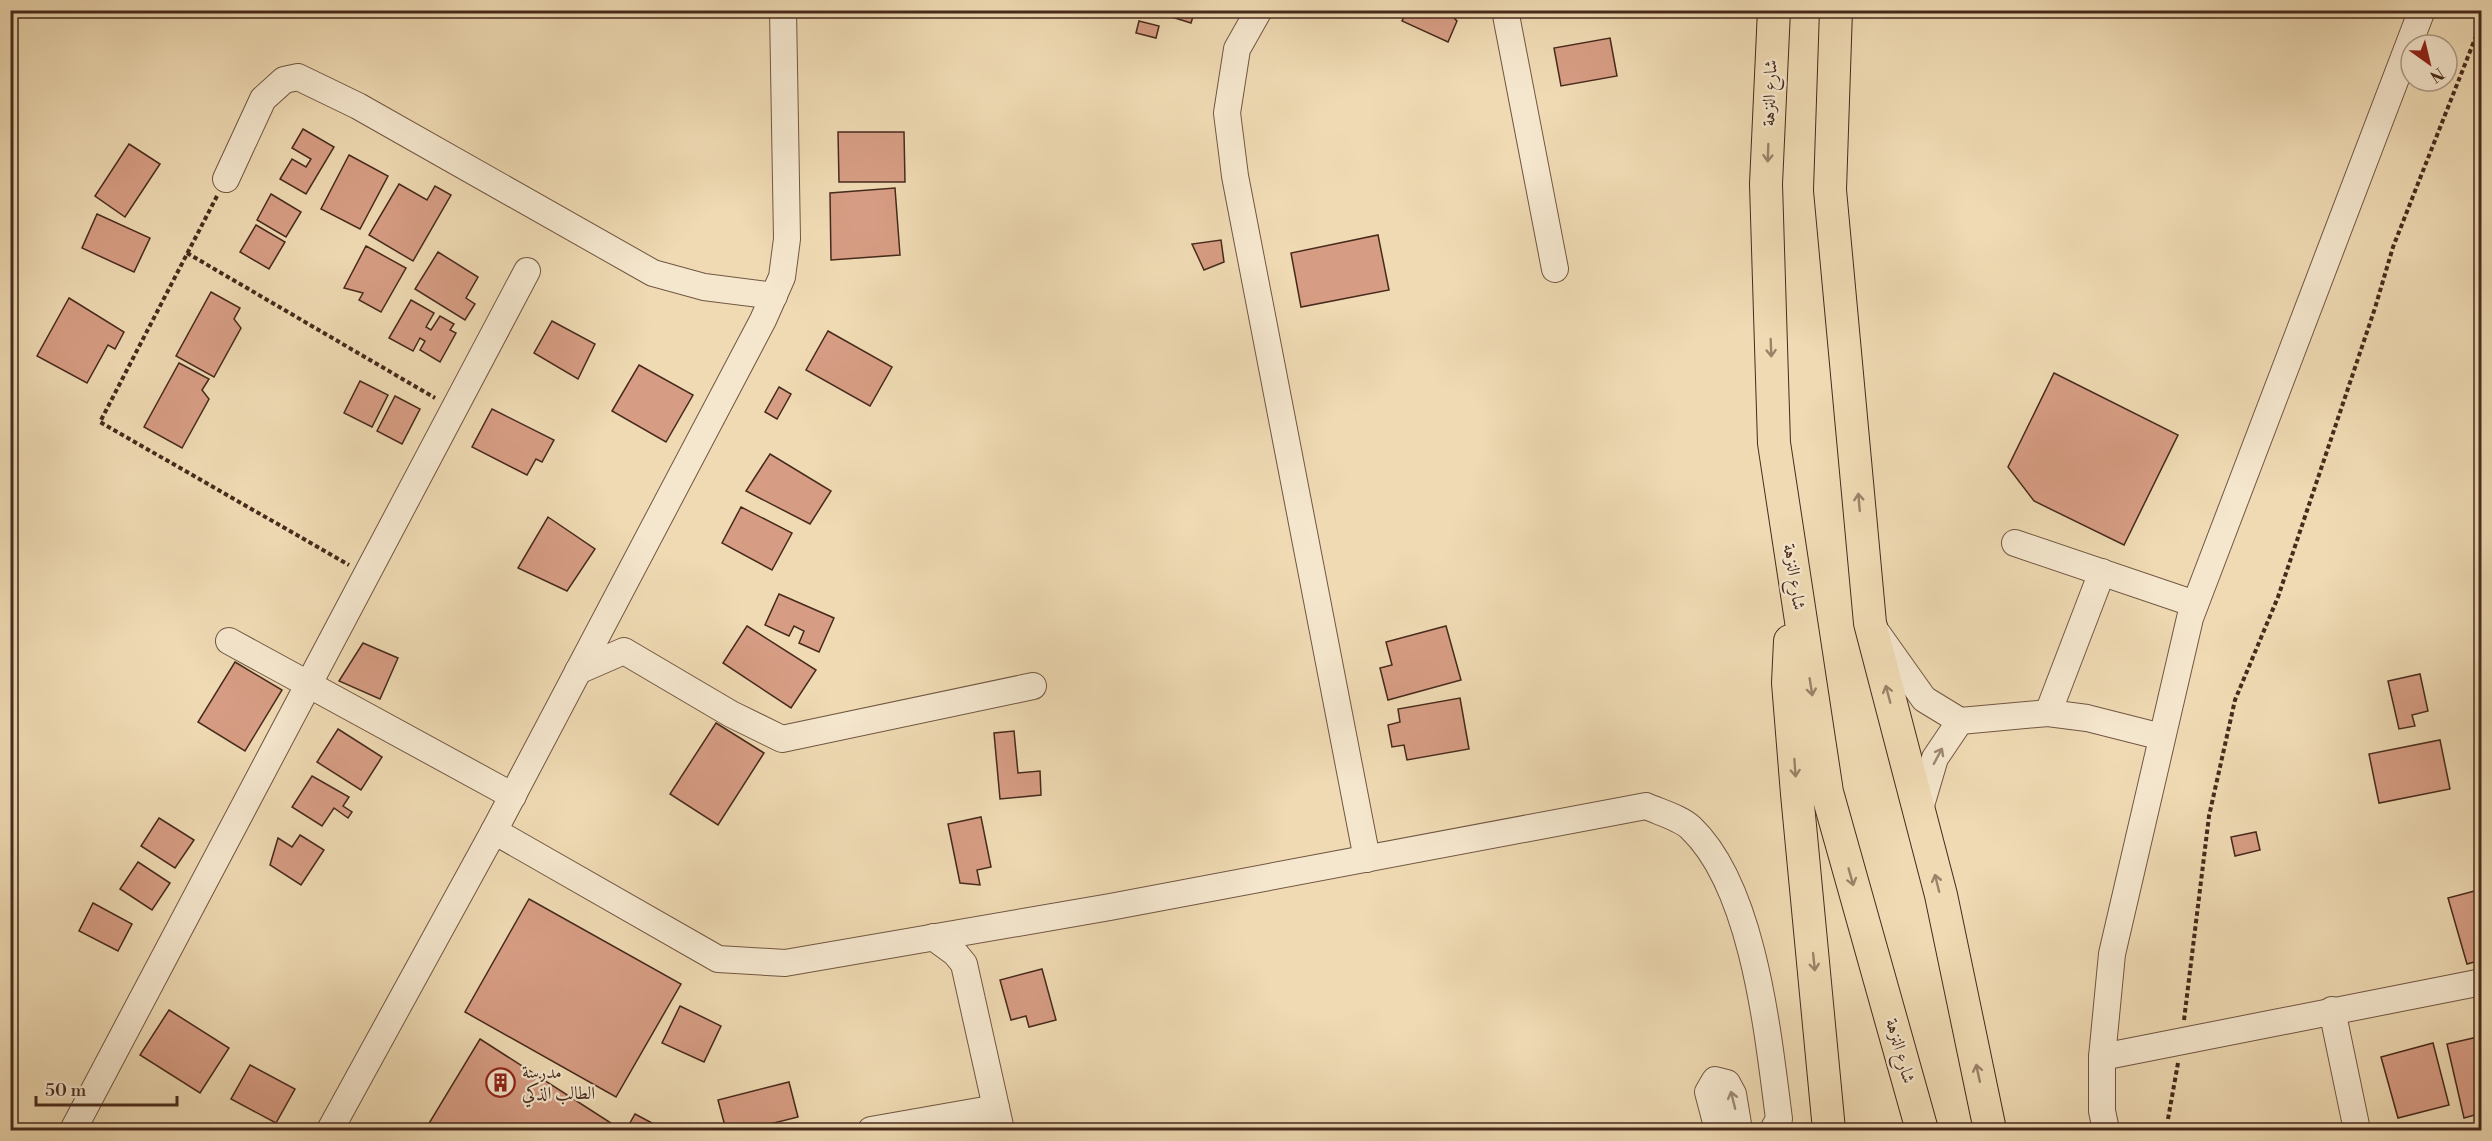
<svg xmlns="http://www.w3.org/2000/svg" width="2492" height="1141" font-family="'Libre Bodoni',Amiri,serif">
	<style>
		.building { fill: #d79d84; stroke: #472a1c; stroke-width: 1.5 }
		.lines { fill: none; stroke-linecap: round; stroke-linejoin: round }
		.minor-casing { stroke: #715642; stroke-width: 28 }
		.major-casing { stroke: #472a1c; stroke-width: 34 }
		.path { stroke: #472a1c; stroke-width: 4; stroke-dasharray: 4.5 3; stroke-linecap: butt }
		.minor { stroke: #f5e7ce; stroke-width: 26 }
		.major { stroke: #efdab3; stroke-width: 32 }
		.oneway { stroke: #9b8268 }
		.oneway2 { stroke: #9e8875 }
		.labels { text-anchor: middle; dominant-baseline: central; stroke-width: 4.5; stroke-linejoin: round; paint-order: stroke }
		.street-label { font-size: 18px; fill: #472a1c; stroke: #f5e7ce }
		.poi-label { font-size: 18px; fill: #472a1c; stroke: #f5e7ce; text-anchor: start }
	</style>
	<rect width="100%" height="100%" fill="#efdab3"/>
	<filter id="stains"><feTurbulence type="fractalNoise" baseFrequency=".00333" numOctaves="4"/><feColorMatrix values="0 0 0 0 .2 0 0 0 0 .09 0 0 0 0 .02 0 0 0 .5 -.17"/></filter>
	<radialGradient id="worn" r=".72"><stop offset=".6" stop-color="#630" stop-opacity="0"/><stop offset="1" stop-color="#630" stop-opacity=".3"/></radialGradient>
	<!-- building -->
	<g class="building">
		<path d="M1160 10H1195L1191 23 1159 13Z"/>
		<path d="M1407 10H1446L1457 21 1448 42 1402 21Z"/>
		<path d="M1139 21 1159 26 1156 38 1136 33Z"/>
		<path d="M1610 38 1617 76 1561 86 1554 48Z"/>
		<path d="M303 129 334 147 306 194 280 179 292 159 306 167 311 159 292 148Z"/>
		<path d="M838 132H904L905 182H839Z"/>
		<path d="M129 144 160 164 125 217 95 196Z"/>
		<path d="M349 155 388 176 360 229 321 209Z"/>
		<path d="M399 184 427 200 435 186 451 195 413 261 369 235Z"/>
		<path d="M895 188 900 255 831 260 830 193Z"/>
		<path d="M271 194 301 212 286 237 257 220Z"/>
		<path d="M97 214 150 238 134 272 82 248Z"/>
		<path d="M256 225 285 242 269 269 240 252Z"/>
		<path d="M1378 235 1389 290 1301 307 1291 253Z"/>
		<path d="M1221 240 1224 262 1204 270 1192 244Z"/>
		<path d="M366 246 406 268 381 312 359 300 363 293 344 288Z"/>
		<path d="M438 252 478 277 466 298 475 304 465 320 415 289Z"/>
		<path d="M211 292 240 308 234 319 241 328 214 377 176 356Z"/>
		<path d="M69 298 124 332 115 349 108 345 87 383 37 356Z"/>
		<path d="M411 300 434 313 426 327 431 330 440 316 454 324 450 330 456 333 440 362 420 350 425 341 420 338 413 351 389 338Z"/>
		<path d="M552 321 595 344 578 379 534 353Z"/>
		<path d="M828 331 892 367 870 406 806 370Z"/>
		<path d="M179 363 209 379 202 390 209 399 182 448 144 427Z"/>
		<path d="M639 365 693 395 666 442 612 411Z"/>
		<path d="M2054 373 2178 435 2124 545 2034 501 2008 467Z"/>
		<path d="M360 381 388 395 372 427 344 413Z"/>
		<path d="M779 387 791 394 777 419 765 412Z"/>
		<path d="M395 396 420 409 402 444 377 431Z"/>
		<path d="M492 409 554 440 542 462 536 459 527 475 472 447Z"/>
		<path d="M770 454 831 491 810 524 746 491Z"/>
		<path d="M741 507 792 533 772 570 722 543Z"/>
		<path d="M548 517 595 549 567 591 518 568Z"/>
		<path d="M779 594 834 618 819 652 799 643 804 631 794 626 789 636 765 625Z"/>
		<path d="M747 626 816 670 791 708 723 663Z"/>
		<path d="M1446 626 1461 680 1388 700 1380 668 1392 665 1386 642Z"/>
		<path d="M363 643 398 658 380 699 339 681Z"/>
		<path d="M235 662 282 690 245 751 198 722Z"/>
		<path d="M2420 674 2428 711 2412 715 2415 726 2399 729 2388 681Z"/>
		<path d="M1460 698 1469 749 1407 760 1404 745 1392 747 1388 725 1400 722 1398 709Z"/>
		<path d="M716 723 764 753 718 825 670 794Z"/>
		<path d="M338 729 382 757 361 790 317 762Z"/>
		<path d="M1014 731 1018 773 1040 771 1041 795 1000 799 994 733Z"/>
		<path d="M2440 740 2450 789 2379 803 2369 754Z"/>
		<path d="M312 776 349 797 343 806 352 812 348 818 334 808 322 826 292 807Z"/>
		<path d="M981 817 991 867 977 870 980 885 960 883 948 824Z"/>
		<path d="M159 818 194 840 175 868 141 846Z"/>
		<path d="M2256 832 2260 850 2235 856 2231 837Z"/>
		<path d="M300 835 324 850 301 885 270 865 278 838 292 847Z"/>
		<path d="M138 862 170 883 152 910 120 889Z"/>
		<path d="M2482 889V960L2467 964 2448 898Z"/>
		<path d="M529 899 681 984 616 1097 465 1012Z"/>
		<path d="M93 903 132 924 118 951 79 931Z"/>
		<path d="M1042 969 1056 1020 1029 1027 1026 1016 1011 1020 1000 980Z"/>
		<path d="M680 1006 721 1026 704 1062 662 1043Z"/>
		<path d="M169 1010 229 1048 200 1093 140 1055Z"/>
		<path d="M2482 1036V1113L2464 1118 2447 1044Z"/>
		<path d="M480 1039 614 1125 610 1130H425Z"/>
		<path d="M2433 1043 2449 1105 2398 1118 2381 1057Z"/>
		<path d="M250 1065 295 1089 276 1123 231 1099Z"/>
		<path d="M789 1082 798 1117 746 1130H726L718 1100Z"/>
		<path d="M635 1114 665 1130H626Z"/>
	</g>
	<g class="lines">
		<defs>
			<g id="minor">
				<path d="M1259 10 1237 49 1227 113 1235 176 1367 859"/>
				<path d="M1505 10 1555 269"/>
				<path d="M226 179 263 99 284 80 298 77 358 106 653 273 704 287 774 296"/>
				<path d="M2015 543 2195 604"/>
				<path d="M1875 630 1924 699 1960 721 1935 758 1919 812"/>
				<path d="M229 641 513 796"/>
				<path d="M578 671 624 651 731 714 782 739 1033 686"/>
				<path d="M2048 713 2102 572"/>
				<path d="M1960 721 2048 713 2087 718 2162 737"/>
				<path d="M494 831 718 959 785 963 1110 907 1646 806C1659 812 1681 818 1691 828 1754 888 1768 1035 1779 1119L1773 1130"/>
				<path d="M933 937 955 953 964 964 1001 1130"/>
				<path d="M2332 1010 2357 1130"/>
				<path d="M2102 1057 2482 982"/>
				<path d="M73 1130 527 271"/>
				<path d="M330 1130 494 831 763 320 782 277 787 239 783 10"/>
				<path d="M871 1130 996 1108"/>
				<path d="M1718 1130 1708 1092 1715 1080 1727 1083 1733 1094 1739 1130"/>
				<path d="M2106 1130 2102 1111V1057L2112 954 2190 618 2422 10"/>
			</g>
			<g id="major">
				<path d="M1774 10 1766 184 1774 443 1827 792 1922 1130"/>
				<path d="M1836 10 1830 190 1870 623 1941 895 1990 1130"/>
				<path d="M1790 641 1788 683 1797 794 1829 1130"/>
			</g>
		</defs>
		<!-- minor casing -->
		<use href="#minor" class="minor-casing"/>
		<!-- major casing -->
		<use href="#major" class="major-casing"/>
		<!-- path -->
		<g class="path">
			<path d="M217 196 100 422 349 565"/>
			<path d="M187 253 435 398"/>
			<path d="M2184 1020 2209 816 2235 700 2278 597 2375 308 2393 247 2482 21"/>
			<path d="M2168 1119 2178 1063"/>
		</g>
		<!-- minor -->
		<use href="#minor" class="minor"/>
		<!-- major -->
		<use href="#major" class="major"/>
	</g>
	<!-- one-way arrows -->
	<defs><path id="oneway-shaft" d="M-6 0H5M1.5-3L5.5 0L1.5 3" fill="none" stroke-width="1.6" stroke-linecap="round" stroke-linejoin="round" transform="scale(1.5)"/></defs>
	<g class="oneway">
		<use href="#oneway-shaft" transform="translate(1768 153) rotate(92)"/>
		<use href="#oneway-shaft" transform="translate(1771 348) rotate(88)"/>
		<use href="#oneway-shaft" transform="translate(1859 502) rotate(-95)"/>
		<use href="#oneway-shaft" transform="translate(1811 687) rotate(81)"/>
		<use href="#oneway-shaft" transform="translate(1888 694) rotate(-105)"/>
		<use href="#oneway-shaft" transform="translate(1795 768) rotate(86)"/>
		<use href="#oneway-shaft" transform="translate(1851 877) rotate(74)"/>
		<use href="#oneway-shaft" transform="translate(1937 883) rotate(-104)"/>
		<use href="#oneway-shaft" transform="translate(1814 962) rotate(84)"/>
		<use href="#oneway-shaft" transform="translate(1978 1073) rotate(-102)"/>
	</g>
	<g class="oneway2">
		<use href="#oneway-shaft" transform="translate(1938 756) rotate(-62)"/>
		<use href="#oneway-shaft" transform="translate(1733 1100) rotate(-104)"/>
	</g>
	<!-- icons -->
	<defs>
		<symbol id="building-ring" viewBox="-11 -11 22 22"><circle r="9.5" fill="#f5e7ce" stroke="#8f2418" stroke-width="1.5"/><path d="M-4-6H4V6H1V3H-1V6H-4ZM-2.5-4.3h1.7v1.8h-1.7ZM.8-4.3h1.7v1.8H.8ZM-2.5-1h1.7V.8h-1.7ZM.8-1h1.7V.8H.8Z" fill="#8f2418"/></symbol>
	</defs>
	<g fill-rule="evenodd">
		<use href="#building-ring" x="484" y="1066" width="33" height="33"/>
	</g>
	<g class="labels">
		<!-- street labels -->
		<g class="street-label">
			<text transform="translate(1770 93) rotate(-88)">شارع النزهة</text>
			<text transform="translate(1794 577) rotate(81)">شارع النزهة</text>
			<text transform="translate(1900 1051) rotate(74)">شارع النزهة</text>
		</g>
		<!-- poi labels -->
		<g class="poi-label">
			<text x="522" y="1072">مدرسة<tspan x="522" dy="21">الطالب الذكي</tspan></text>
		</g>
	</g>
	<!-- margin -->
	<rect width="2492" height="1141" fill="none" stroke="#efdab3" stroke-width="36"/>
	<rect x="12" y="12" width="2468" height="1117" fill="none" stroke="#472a1c" stroke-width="3"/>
	<rect x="18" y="18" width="2456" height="1105" fill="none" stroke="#472a1c" stroke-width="1.5"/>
	<!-- north arrow -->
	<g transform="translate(2429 63) rotate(146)"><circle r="28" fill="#f5e7ce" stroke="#af9b87" stroke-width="1.5"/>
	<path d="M0-4.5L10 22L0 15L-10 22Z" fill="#8f2418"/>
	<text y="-9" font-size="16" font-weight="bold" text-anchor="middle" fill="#472a1c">N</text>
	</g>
	<!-- scale -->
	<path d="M36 1096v9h141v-9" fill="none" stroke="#472a1c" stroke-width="3"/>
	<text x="45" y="1096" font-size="18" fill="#472a1c" stroke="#f5e7ce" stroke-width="4.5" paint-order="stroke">50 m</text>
	<rect width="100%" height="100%" filter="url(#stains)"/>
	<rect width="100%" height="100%" fill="url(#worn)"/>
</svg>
